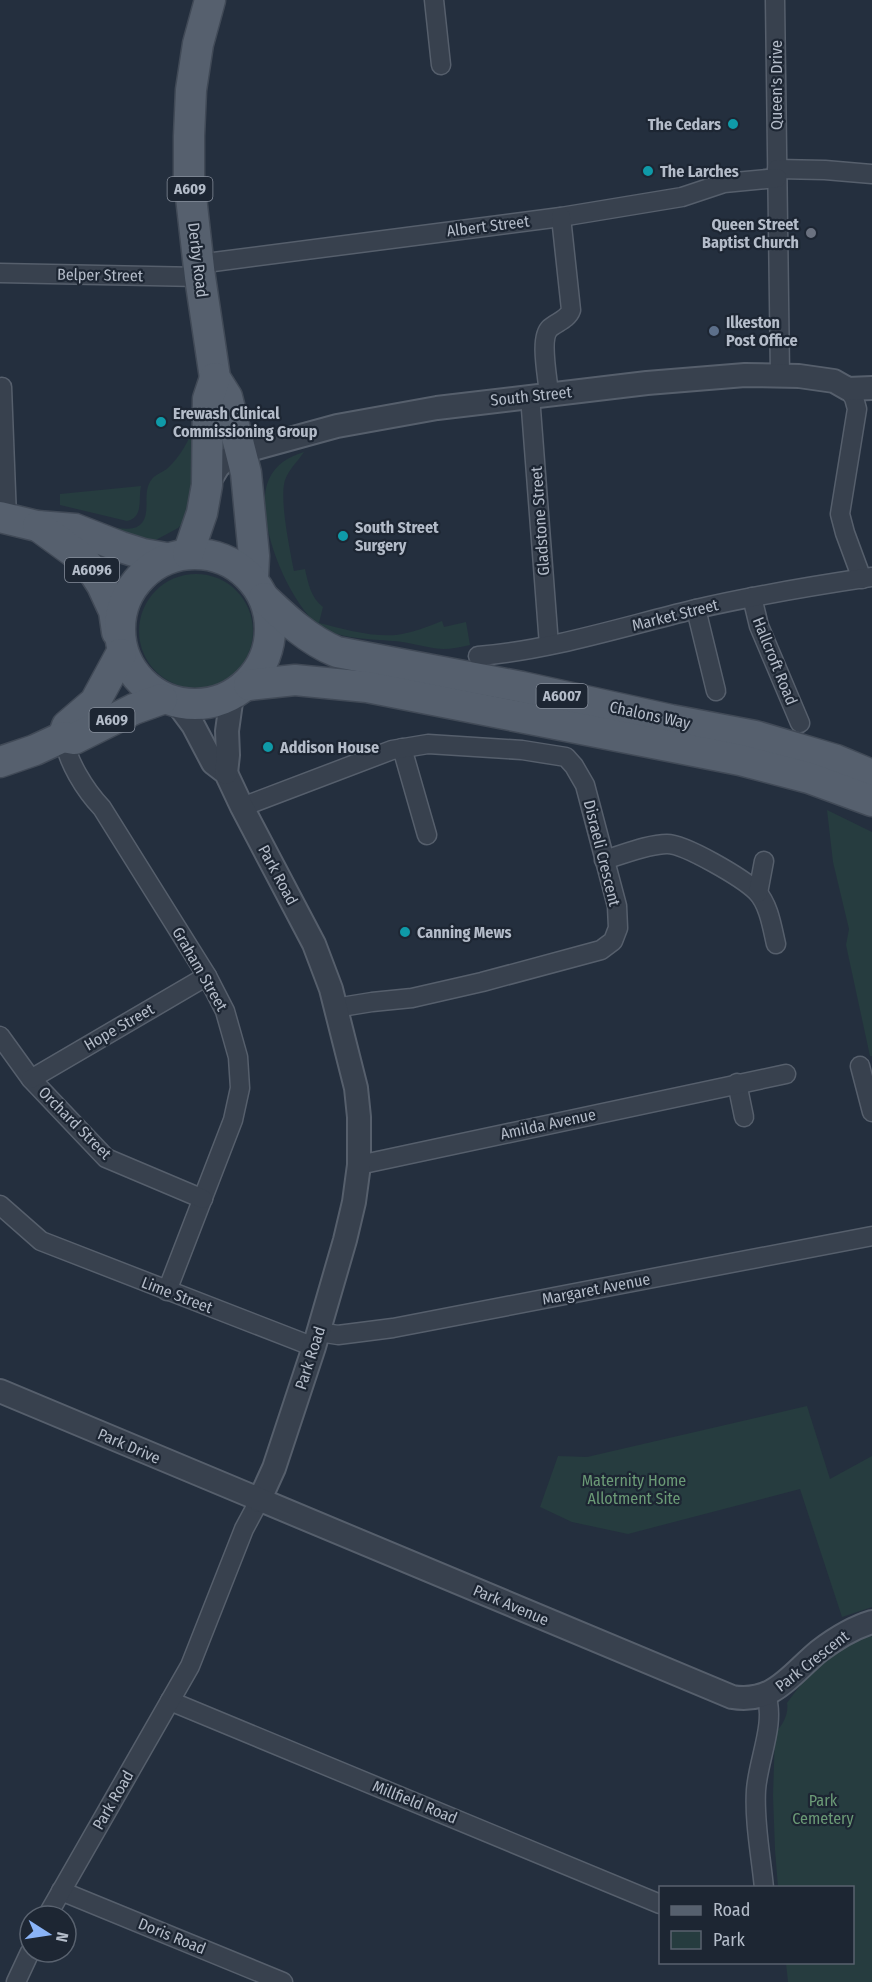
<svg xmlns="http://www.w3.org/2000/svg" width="872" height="1982" font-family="'Fira Sans Condensed',sans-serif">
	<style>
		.green { fill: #263c3f }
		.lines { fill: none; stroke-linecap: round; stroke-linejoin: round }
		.minor-casing { stroke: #565f6c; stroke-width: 21 }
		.tertiary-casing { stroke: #565f6c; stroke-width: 26 }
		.primary-casing { stroke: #414a57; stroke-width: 33 }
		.minor { stroke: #38414e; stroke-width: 18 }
		.tertiary { stroke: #38414e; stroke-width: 22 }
		.primary { stroke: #56606e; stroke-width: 30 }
		.culture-dot { fill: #0f9aa8; stroke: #1d2633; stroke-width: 2 }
		.worship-dot { fill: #6b7280; stroke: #1d2633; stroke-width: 2 }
		.service-dot { fill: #5c6f8a; stroke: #1d2633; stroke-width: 2 }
		.labels { text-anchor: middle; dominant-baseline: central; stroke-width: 4.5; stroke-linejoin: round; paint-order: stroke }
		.shield { fill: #1d2633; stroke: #878f9c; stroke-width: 1.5 }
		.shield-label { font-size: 15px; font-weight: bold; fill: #b4bcc9 }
		.street-label { font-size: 16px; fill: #b4bcc9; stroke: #1d2633 }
		.poi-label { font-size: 16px; font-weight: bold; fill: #b4bcc9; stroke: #1d2633; text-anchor: start }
		.park-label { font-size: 16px; fill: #6b9a76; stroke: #1d2633 }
	</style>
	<rect width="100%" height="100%" fill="#242f3e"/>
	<!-- green -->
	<g class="green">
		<path d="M202 423 188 518 178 528 154 541 116 533 118 528C125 529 135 530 141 524 152 512 141 492 152 479 156 474 163 472 168 468 180 457 190 439 195 424Z"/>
		<path d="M304 452C298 461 289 469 285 480 279 499 290 550 294 571L305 569C308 583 311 598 323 607L319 623C344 629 370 637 396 635 412 633 427 627 442 621L444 627 466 622 470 645C461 647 452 649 443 649 426 648 410 642 393 641 372 639 335 639 318 625 288 601 252 516 269 479 276 464 288 457 304 452Z"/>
		<path d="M141 486C138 500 144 517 127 521L60 505V494Z"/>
		<circle cx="196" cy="631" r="57"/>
		<path d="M827 810 872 832V1056H870L846 945 849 929 833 862Z"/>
		<path d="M807 1406 830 1479 872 1456V1607L842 1617 800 1489 628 1534 572 1522 540 1507 558 1456 587 1457Z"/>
		<path d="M872 1636V1982H788L786 1963 852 1962V1888L778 1887 775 1850 773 1796 775 1732C783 1726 789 1713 787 1703 807 1675 837 1644 872 1636Z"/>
	</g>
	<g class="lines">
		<defs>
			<g id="minor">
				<path d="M434 0 441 65"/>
				<path d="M775 0 780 375"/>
				<path d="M777 169 825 170 872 174"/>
				<path d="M198 264 561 217 682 197 724 183 777 178"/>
				<path d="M0 273 200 277"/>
				<path d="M2 387 7 518"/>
				<path d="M848 389 854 398 857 409 840 514 845 533 862 579"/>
				<path d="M549 394C548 379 539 338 550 328 557 322 568 319 571 310L561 217"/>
				<path d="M530 396 549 645"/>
				<path d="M752 597 759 626 800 723"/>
				<path d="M696 609 716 691"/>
				<path d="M478 656C551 650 622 627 692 610 751 596 812 586 872 577"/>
				<path d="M63 737C68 762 84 789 102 808L207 976 225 1011 238 1057 240 1088 233 1120 167 1291"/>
				<path d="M402 748 427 835"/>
				<path d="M242 807 392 750 428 744 522 750 566 757 574 766 585 785 617 906 618 928 613 941 601 950 482 982 412 998 372 1002 335 1008"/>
				<path d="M604 860C622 855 648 844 667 844 685 844 743 878 757 892 769 905 772 927 776 944"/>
				<path d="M758 893 764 861"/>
				<path d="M0 1036 31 1079 106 1158 203 1199"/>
				<path d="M860 1066 872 1112"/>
				<path d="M31 1079 207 976"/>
				<path d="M737 1083 744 1117"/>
				<path d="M359 1165 786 1074"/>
				<path d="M0 1205 41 1241 314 1347"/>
				<path d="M319 1332 338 1335 393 1328 872 1236"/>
				<path d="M170 1701 660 1904"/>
				<path d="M764 1888C761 1856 754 1822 756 1790 758 1760 776 1723 766 1695"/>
				<path d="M61 1891 283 1982"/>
				<path d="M47 1916 190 1666 244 1529 259 1501"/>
				<path d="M16 1982 30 1952"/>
			</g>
			<g id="tertiary">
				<path d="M207 485 218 467 224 461 242 452 337 426 437 408 647 383 745 375 799 376 834 381 848 389 872 388"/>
				<path d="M176 702 193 725 213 763 226 773 242 807 314 944 331 989 356 1088 359 1117V1165L354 1202 345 1240 314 1347 274 1468 259 1501"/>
				<path d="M226 773 228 755 227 731 232 695"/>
				<path d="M0 1391 732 1697C774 1704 791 1674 819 1651 836 1638 852 1628 872 1622"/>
			</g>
			<g id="primary">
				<path d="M210 0 198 44 191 90 189 136V179L200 277 215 378 227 397 246 473 254 556 253 577"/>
				<path d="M0 517 37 526 75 529 121 547 143 554 166 558"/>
				<path d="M38 526 78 555 93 571 102 585 114 611 117 632"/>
				<circle cx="195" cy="629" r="75"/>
				<path d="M188 554 202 513 207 485 208 399 215 378"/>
				<path d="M264 598C286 619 308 640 337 652L522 687 671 720 755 736 836 760 872 775"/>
				<path d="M249 685 295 680 367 687 740 760 809 778 872 801"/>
				<path d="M63 737 67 726 95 702 121 654"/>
				<path d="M0 762 35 750 63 737 74 739 134 709 162 699"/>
			</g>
		</defs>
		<!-- minor casing -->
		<use href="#minor" class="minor-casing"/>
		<!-- tertiary casing -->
		<use href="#tertiary" class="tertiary-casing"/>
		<!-- primary casing -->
		<use href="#primary" class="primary-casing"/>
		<!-- minor -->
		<use href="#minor" class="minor"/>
		<!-- tertiary -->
		<use href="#tertiary" class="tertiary"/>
		<!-- primary -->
		<use href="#primary" class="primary"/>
	</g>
	<!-- markers -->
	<g class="culture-dot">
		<circle cx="733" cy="124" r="6"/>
		<circle cx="648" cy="171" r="6"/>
		<circle cx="161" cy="422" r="6"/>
		<circle cx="343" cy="536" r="6"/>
		<circle cx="268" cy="747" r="6"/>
		<circle cx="405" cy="932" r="6"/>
	</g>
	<circle class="worship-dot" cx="811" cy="233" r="6"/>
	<circle class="service-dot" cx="714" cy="331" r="6"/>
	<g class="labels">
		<!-- shield labels -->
		<g class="shield">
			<rect x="167.5" y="177" width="45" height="24" rx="4.5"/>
			<rect x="65" y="558" width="54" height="24" rx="4.5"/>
			<rect x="536.5" y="684" width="51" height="24" rx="4.5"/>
			<rect x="89.5" y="708" width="45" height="24" rx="4.5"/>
		</g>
		<g class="shield-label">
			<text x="190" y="189">A609</text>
			<text x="92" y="570">A6096</text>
			<text x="562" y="696">A6007</text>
			<text x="112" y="720">A609</text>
		</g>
		<!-- street labels -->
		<g class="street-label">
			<text transform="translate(776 85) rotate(-90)">Queen's Drive</text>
			<text transform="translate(488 226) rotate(-7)">Albert Street</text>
			<text transform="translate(198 260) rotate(83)">Derby Road</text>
			<text transform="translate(100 275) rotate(1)">Belper Street</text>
			<text transform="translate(531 396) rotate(-6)">South Street</text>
			<text transform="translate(540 521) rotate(-94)">Gladstone Street</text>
			<text transform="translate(675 615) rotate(-14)">Market Street</text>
			<text transform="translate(775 661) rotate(68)">Hallcroft Road</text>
			<text transform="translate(650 715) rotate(12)">Chalons Way</text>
			<text transform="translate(602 853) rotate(76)">Disraeli Crescent</text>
			<text transform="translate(278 875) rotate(62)">Park Road</text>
			<text transform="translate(200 969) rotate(60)">Graham Street</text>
			<text transform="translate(119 1027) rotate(-30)">Hope Street</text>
			<text transform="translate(75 1123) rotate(45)">Orchard Street</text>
			<text transform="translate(548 1124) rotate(-12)">Amilda Avenue</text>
			<text transform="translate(596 1289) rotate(-11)">Margaret Avenue</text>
			<text transform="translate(177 1295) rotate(21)">Lime Street</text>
			<text transform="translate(310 1358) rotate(-72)">Park Road</text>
			<text transform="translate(129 1446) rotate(23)">Park Drive</text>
			<text transform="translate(511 1605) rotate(23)">Park Avenue</text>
			<text transform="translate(812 1661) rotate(-38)">Park Crescent</text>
			<text transform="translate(113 1800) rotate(-60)">Park Road</text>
			<text transform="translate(415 1802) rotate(22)">Millfield Road</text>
			<text transform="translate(172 1936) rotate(22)">Doris Road</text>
		</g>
		<!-- poi labels -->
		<g class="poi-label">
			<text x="721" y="124" text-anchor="end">The Cedars</text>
			<text x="660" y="171">The Larches</text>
			<text x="799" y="224" text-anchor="end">Queen Street<tspan x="799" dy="18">Baptist Church</tspan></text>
			<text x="726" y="322">Ilkeston<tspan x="726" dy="18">Post Office</tspan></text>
			<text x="173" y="413">Erewash Clinical<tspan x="173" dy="18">Commissioning Group</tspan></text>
			<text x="355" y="527">South Street<tspan x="355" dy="18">Surgery</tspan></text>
			<text x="280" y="747">Addison House</text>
			<text x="417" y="932">Canning Mews</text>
		</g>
		<!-- park labels -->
		<g class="park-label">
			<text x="634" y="1480">Maternity Home<tspan x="634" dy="18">Allotment Site</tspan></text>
			<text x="823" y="1800">Park<tspan x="823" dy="18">Cemetery</tspan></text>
		</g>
	</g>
	<!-- legend -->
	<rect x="659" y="1886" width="195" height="78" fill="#1d2633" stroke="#59626f" stroke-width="1.5"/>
	<rect x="671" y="1906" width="30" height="9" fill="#56606e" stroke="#59626f" stroke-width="1.5"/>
	<text x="713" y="1916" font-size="18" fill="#b4bcc9">Road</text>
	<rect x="671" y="1931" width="30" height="18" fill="#263c3f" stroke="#59626f" stroke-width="1.5"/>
	<text x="713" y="1946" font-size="18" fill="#b4bcc9">Park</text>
	<!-- north arrow -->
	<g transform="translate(48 1934) rotate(102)"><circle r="28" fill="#1d2633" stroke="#59626f" stroke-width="1.5"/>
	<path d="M0-4.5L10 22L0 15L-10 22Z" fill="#8ab4f8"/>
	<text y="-9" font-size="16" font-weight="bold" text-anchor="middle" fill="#b4bcc9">N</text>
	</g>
</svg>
